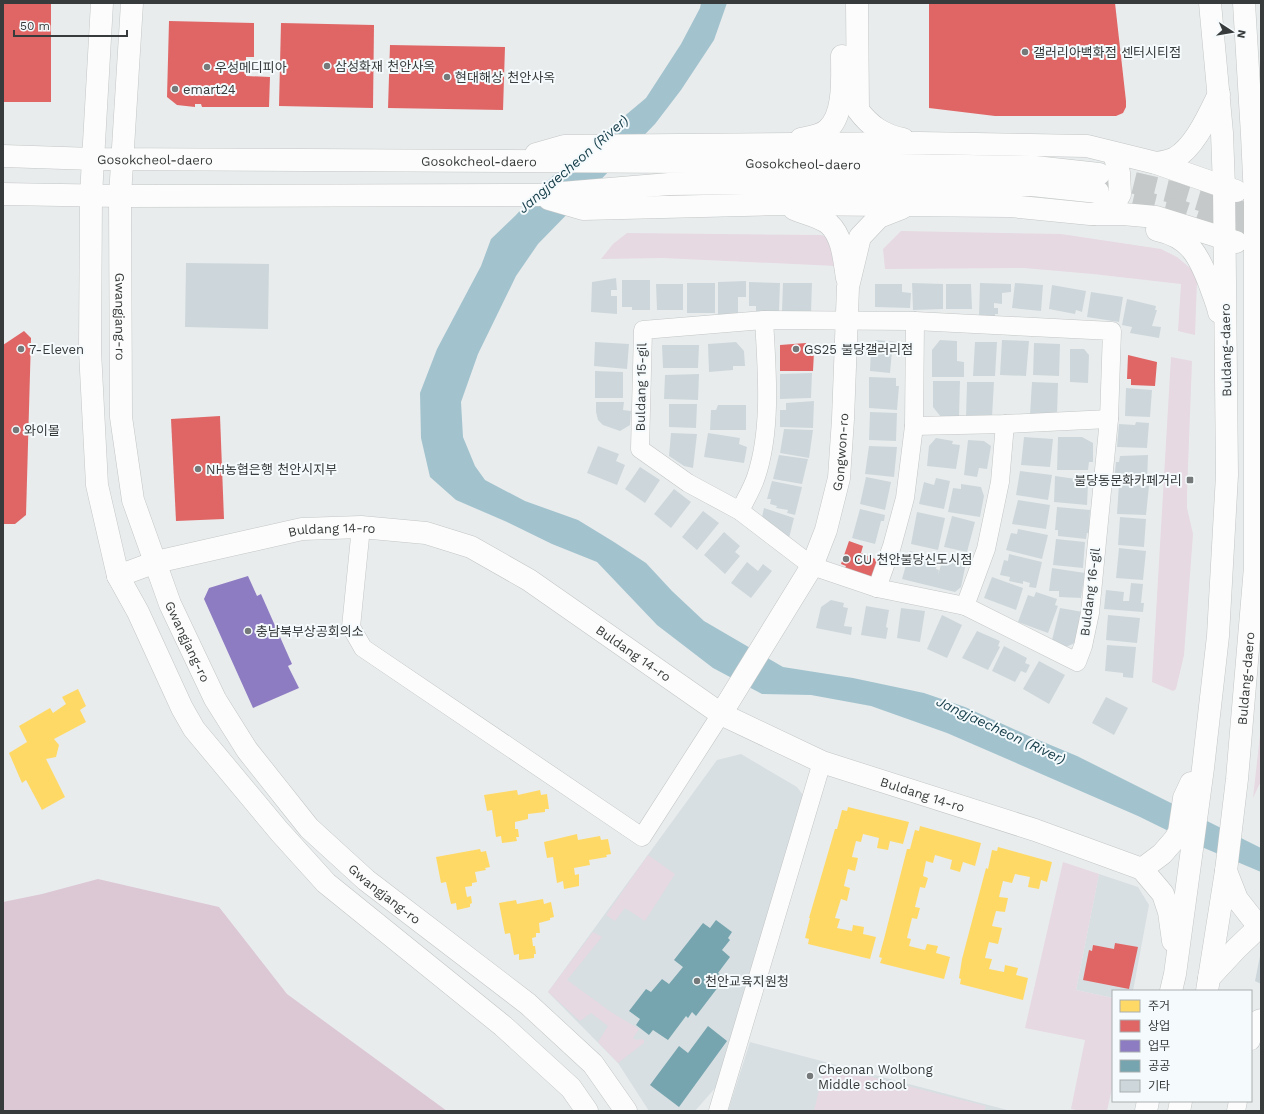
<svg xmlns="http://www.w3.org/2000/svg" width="1264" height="1114" font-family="'Work Sans','Noto Sans KR',sans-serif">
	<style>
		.built { fill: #d7dfe2 }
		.green { fill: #e6d9e2 }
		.forest { fill: #dcc8d5 }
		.water { fill: #a2c3ce }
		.homes { fill: #ffd966 }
		.shops { fill: #e06666 }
		.offices { fill: #8e7cc3 }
		.public { fill: #76a5af }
		.building { fill: #cdd7db }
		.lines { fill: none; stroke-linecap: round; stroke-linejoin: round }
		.secondary-tunnel { stroke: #c6c9c9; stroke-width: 22; stroke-dasharray: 22 11; stroke-linecap: butt }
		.street-casing { stroke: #c3c6c6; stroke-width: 19 }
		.secondary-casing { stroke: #c3c6c6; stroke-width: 23 }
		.street { stroke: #fcfcfc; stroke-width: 18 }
		.secondary { stroke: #fcfcfc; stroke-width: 22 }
		.poi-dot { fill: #767979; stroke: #f5fafc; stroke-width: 1.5 }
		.labels { text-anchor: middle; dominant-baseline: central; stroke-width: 4; stroke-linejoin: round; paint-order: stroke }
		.poi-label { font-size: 13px; fill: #383b3b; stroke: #f5fafc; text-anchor: start }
		.street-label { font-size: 13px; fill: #383b3b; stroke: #f5fafc }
		.water-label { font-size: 14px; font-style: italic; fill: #133c48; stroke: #f5fafc }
	</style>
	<rect width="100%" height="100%" fill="#e9eced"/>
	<!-- built -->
	<g class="built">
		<path d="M741 754 797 787 803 795 716 1087 695 1111H649L618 1063 548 992 717 760Z"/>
		<path d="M1099 874 1138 887 1149 905 1133 991H1113V998L1076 990Z"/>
		<path d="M750 1042 1011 1111H728Z"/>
	</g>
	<!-- green -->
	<g class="green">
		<path d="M901 231 1061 234 1161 249 1177 257 1196 273 1197 280 1195 335 1178 331 1181 284 1093 274 1024 268 885 269 883 249Z"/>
		<path d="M627 233 822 235 829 239 836 266 663 258 601 259 613 244Z"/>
		<path d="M1171 357 1192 361 1187 493V508L1193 534 1184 655 1176 689 1173 691 1152 682Z"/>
		<path d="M1261 726V781L1253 798Z"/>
		<path d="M648 855 675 874 645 921 625 908 615 921 606 915Z"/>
		<path d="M1063 862 1099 874 1076 990 1113 998V1084L1107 1111H1081L1071 1109 1085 1040 1025 1028Z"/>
		<path d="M593 932 602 937 567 980 611 1012 639 1029 633 1038 636 1040 642 1039 644 1040V1043L618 1063 598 1042 608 1026 591 1013 580 1021 548 992Z"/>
		<path d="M825 1065 986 1106 984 1111H814Z"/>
	</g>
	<!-- forest -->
	<path class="forest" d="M98 879 219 907 287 994 447 1111H3V902L42 894Z"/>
	<!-- water -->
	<path class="water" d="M701 3H727L714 40 681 90 655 124 538 244 516 276 478 354 461 402 463 437 475 466 485 480 525 501 578 520 614 542 646 563 672 591 704 621 783 667 853 678 924 693 965 707 1029 736 1077 756 1261 848V872L1197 845 1138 816 947 733 871 706 811 695 762 694 713 668 657 625 597 562 552 544 507 522 456 500 430 477 421 438 420 393 437 349 481 266 491 239 516 215 547 181 646 98 681 44 700 8Z"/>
	<!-- homes -->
	<g class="homes">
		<path d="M6 417 12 424 19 417 28 428 3 452V420Z"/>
		<path d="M3 482 25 506 16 516 10 509 3 517Z"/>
		<path d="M78 689 86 706 80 710 86 722 54 739 59 745 56 757 46 759 65 797 42 810 26 780 22 783 9 753 27 742 19 726 50 708 53 713 66 704 62 697Z"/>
		<path d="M517 790 518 795 540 790 541 795 547 794 549 809H545V812L528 814V819L515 822V829H518L519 837H516L517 841 502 843 501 836 496 837 492 810 487 811 484 795Z"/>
		<path d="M848 807 909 822 903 844 890 841 888 850 877 848 879 838 863 834 861 842 856 841 852 857 858 858 855 871 848 869 844 886 850 888 847 901 841 899 835 918 840 919 837 928 852 931 853 925 864 927 863 934 876 937 870 959 808 944 809 939 805 938 810 918H809L835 829H837L842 810 847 811Z"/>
		<path d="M920 826 981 843 975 866 963 862 960 872 950 869 952 860 935 855 933 863 926 861 923 876 928 878 925 888 920 887 915 907 920 908 917 919 912 918 907 938 911 939 909 946 925 950 927 944 938 946 936 953 950 957 944 979 880 963 882 958 879 957 884 939 907 849H910L915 830 919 831Z"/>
		<path d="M577 834 578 840 600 836 601 840 608 839 611 854 606 855 607 857 589 860 590 865 574 868 575 875 579 874V886L564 889 563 881 557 883 553 857 547 858 544 842Z"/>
		<path d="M998 847 1052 862 1047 882 1041 880 1039 889 1028 887 1030 877 1015 874 1012 883 1003 881 999 897 1008 898 1005 912 996 911 992 926 1002 928 998 944 989 942 985 958 992 959 989 969 1004 972 1005 965 1018 968 1016 975 1028 978 1023 1000 960 984 961 979 959 978 962 959 986 868 988 869 992 850 997 851Z"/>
		<path d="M480 849 481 852 486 851 490 867 485 868 486 870 475 872 477 882 472 883V886L465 887 467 897 471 896 472 903 470 904V907L457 910 456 903 451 904 446 882 441 883 436 857Z"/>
		<path d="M543 899 544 904 551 902 554 917 550 918V920L539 923 540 933H536V937L532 938 533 946H535L536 954H534V958L519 960V954L514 955 510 933 505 934 499 903 516 900 517 904Z"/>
	</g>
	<!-- shops -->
	<g class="shops">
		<rect x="3" y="3" width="48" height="99"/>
		<path d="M929 3H1115L1126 101V107L1123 113 1116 116H995L929 108Z"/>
		<path d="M169 21 254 23V57H246V76L270 77 269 107H202L201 104H195V107L177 105 167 97Z"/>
		<path d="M281 23 374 25 373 108 279 106Z"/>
		<path d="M390 45 505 47 503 110 388 108Z"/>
		<path d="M24 331 31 338 26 515 15 524H3V345Z"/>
		<path d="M806 343 807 351 814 352 813 371H780V345Z"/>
		<path d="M1128 355 1157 362 1155 386 1131 385V379H1127Z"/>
		<path d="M220 416 224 519 176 521 171 419Z"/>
		<path d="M849 541 863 546 861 553 880 561 874 577 870 578 844 570 846 566 841 564Z"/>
		<path d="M1115 943 1138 947 1129 989 1083 980 1089 950 1092 951 1093 945 1114 949Z"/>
	</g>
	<!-- offices -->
	<path class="offices" d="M248 576 257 596 261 594 292 664 288 666 299 688 253 708 204 599 209 588Z"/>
	<!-- public -->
	<g class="public">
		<path d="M716 920 732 932 728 938 730 940 722 950 730 957 718 973 725 978 696 1016 692 1012 688 1018 686 1016 668 1040 653 1030 649 1035 636 1025 640 1019 629 1011 646 989 651 992 662 979 669 984 683 967 674 960 703 923 710 928Z"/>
		<path d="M708 1026 727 1041 679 1107 650 1085 679 1046 688 1053Z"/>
	</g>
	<!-- building -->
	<g class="building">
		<path d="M186 263 269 264 268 329 185 327Z"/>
		<path d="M616 278 617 290H611V296H617V314L591 312 592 282Z"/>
		<path d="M622 280H650V310H632V307H622Z"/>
		<path d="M746 281V297H738V321H718V282Z"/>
		<path d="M749 282 780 283 779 312 756 311V306H749Z"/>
		<rect x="687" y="283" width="28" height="30"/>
		<path d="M783 283H812L811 312 782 311Z"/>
		<path d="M912 283 943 284V309L913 310Z"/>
		<path d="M980 283 1011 284V292L1002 293V304L994 303V308H998V314H995V318L979 317Z"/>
		<path d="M1015 283 1043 285 1041 311 1012 308Z"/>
		<path d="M656 284H683V310H657Z"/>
		<path d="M875 284H902V292L911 293 910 308 875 307Z"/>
		<path d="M946 284H971L972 309H946Z"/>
		<path d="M1052 285 1086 291 1082 312 1076 310 1075 314 1049 309Z"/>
		<path d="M1091 292 1123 297 1119 322 1087 317Z"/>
		<path d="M1127 299 1156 306 1155 310H1157L1152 326 1161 327 1159 338 1130 333 1132 327 1122 325Z"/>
		<path d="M876 340 897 342 902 345 901 351H892L890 373 870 371 871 346Z"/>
		<path d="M940 340 957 341V361L964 362V377H932V350Z"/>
		<path d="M1002 340 1029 341 1026 376 1000 375Z"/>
		<path d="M595 342 629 344 627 369 594 366Z"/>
		<path d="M736 342 744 351 745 366H733V370L709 372 708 344Z"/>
		<path d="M975 342H997L995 376H973Z"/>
		<path d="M1034 343 1060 344 1059 376 1033 375Z"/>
		<path d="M662 345H699L698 368H663Z"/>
		<path d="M1070 349H1084L1089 355 1088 383 1070 382Z"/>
		<path d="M595 371 623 372V398H595Z"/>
		<path d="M812 373 811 398 780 399V374Z"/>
		<path d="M699 374 698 400 664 399 665 375Z"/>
		<path d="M869 377 896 378V386H899L897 410 869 408Z"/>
		<path d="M933 381H960L959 417H941L933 407Z"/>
		<path d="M967 382H994L992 417 966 418Z"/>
		<path d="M1032 382 1058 383 1057 415H1030Z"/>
		<path d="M1126 388 1152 390 1150 417 1125 416Z"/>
		<path d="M814 401 813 428 780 427V410H786V403Z"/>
		<path d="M596 402H624L623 410 631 411 630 425 620 431 603 425 598 420 596 412Z"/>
		<path d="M669 404H697L696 428 669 427Z"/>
		<path d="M718 405H746V430H710L711 410H716Z"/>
		<path d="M870 412 897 413 896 441 869 440Z"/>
		<path d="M1136 422 1149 423 1147 448 1117 447 1119 424 1135 425Z"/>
		<path d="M784 429 813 430 809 458 780 453Z"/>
		<path d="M671 433 697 434 693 468 684 466 669 456Z"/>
		<path d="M708 433 740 438 739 444 747 447 744 463 704 457Z"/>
		<path d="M1024 437 1053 439 1050 467 1021 465Z"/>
		<path d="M1058 437H1082L1093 443V462H1089L1088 470H1057Z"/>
		<path d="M936 438 953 441 952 444 960 445 956 469 927 466 929 446Z"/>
		<path d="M968 440 984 441 991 446 987 469 979 468 977 477 964 475Z"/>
		<path d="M598 446 619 454 616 461 625 465 617 485 587 473Z"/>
		<path d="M869 446 897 447 894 477 865 474Z"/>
		<path d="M779 455 808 459 802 484 773 479Z"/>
		<path d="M1148 455 1147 482H1114L1116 462H1119L1120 456Z"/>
		<path d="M640 467 660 480 645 503 625 489Z"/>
		<path d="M1020 471 1052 475 1048 500 1016 495Z"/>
		<path d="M1055 476 1083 480V484L1088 485 1087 505 1054 502Z"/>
		<path d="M866 477 891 482 885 510 860 504Z"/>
		<path d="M936 478 950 481 944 509 919 504 924 482 934 485Z"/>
		<path d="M772 481 802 487 795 515 787 513 788 510 776 508 777 506 770 504 771 499H767Z"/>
		<path d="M961 484 981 487 984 496 980 517 948 512 953 488 961 489Z"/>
		<path d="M1119 484 1149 486 1146 515 1117 514Z"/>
		<path d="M674 489 691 502 671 528 654 514Z"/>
		<path d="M1018 500 1050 505 1046 529 1012 524Z"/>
		<path d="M1057 507 1090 510 1089 533H1087L1086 539 1058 536V530H1055Z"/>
		<path d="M764 508 794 518 789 538 760 526Z"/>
		<path d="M860 509 885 515 884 521H881L875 544 852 538Z"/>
		<path d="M703 511 719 523 697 550 682 537Z"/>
		<path d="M917 512 945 518 938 550 911 544Z"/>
		<path d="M952 516 975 522 967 552 944 547Z"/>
		<path d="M1120 517 1146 519 1144 547 1118 545Z"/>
		<path d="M1018 529 1048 535 1042 559 1006 550 1011 533 1017 534Z"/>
		<path d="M724 532 740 546 735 552 740 556 725 574 704 555Z"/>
		<path d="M1056 539 1085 542 1083 568 1053 565Z"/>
		<path d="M1119 548 1146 551 1143 580 1116 578Z"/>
		<path d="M910 551 938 559 936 569 939 570 938 575 943 558 966 563 961 587 955 592 902 579Z"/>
		<path d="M1009 554 1042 562 1036 588 1029 587 1030 583 1023 581V584L1009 581 1010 577 1000 575 1004 560 1008 561Z"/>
		<path d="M747 562 758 571 763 564 772 571 751 598 731 583Z"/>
		<path d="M1052 568 1085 573 1081 598 1059 597V591H1049Z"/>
		<path d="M992 577 1023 588 1016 610 984 598Z"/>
		<path d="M1131 583 1143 584 1141 603H1144L1143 612 1104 609 1106 590 1124 592 1123 601H1129Z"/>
		<path d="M1036 592 1057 599 1055 605 1058 606 1048 633 1018 622 1028 595 1034 597Z"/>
		<path d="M831 600 844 603 843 607 848 608 844 626 852 627 851 635 816 628 821 607Z"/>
		<path d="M866 606 889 610 886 627 888 628 886 639 861 635Z"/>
		<path d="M901 608 925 611 920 642 897 638Z"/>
		<path d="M1060 608 1083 612 1077 642 1066 647 1052 640Z"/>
		<path d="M942 615 962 625 947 658 927 649Z"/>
		<path d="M1108 615 1140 618 1137 643 1106 640Z"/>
		<path d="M977 631 1000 641 998 646 1000 647 988 670 962 658Z"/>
		<path d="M1107 645 1136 647 1133 678 1123 677V673L1105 671Z"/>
		<path d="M1004 646 1027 658 1025 663 1030 665 1026 673 1021 671 1015 682 992 671Z"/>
		<path d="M1039 661 1065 675 1049 704 1023 689Z"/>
		<path d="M1106 697 1128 708 1114 735 1092 723Z"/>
		<path d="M1260 956H1261V984L1255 981Z"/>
	</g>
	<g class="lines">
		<!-- secondary-tunnel -->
		<g class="secondary-tunnel">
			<path d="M1102 175 1184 195 1261 218"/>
			<path d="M1101 192 1180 211 1261 238"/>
		</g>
		<defs>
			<g id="street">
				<path d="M764 320 915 321 1112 331 1109 419 1090 613 1083 646 1077 662 965 606 877 588 812 566 740 511 688 483 640 449 643 330Z"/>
				<path d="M915 321 914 426 1005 424 1109 419"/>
				<path d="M740 511C745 500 752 489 756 477 772 429 767 371 764 320"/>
				<path d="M361 527 351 627 363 648 642 837 721 714"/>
				<path d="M877 588 892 546 905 498 914 426"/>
				<path d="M965 606 986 549 1000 482 1005 424"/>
				<path d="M1251 1041 1254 1028 1258 1019 1261 1018"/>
				<path d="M718 1111 822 762"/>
				<path d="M1236 1111 1238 1101"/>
			</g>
			<g id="secondary">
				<path d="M102 3 91 195 90 351 97 485 118 576 138 612 182 708 194 729 279 831 326 883 503 1026 571 1088 587 1111"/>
				<path id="s1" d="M132 3 120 196 121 417 133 500 170 604 215 699 247 750 309 828 366 880 528 1004 593 1064 626 1111"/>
				<path d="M857 3 858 110C870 126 883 135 903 139"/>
				<path d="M801 139C809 137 820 136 827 130 845 115 842 77 842 56"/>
				<path d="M536 154 564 146 919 143 1087 146 1156 163 1236 191"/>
				<path id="s2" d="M3 156 94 159 690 162 1035 167 1099 174"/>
				<path d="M1156 163C1162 162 1169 161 1175 158 1195 147 1209 114 1219 94"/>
				<path d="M3 194 120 196 538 195 669 184 773 183 935 185H1032L1098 192"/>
				<path d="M549 199 583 209 779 204 1010 206 1090 214H1123L1156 217 1236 242"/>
				<path d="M794 209C805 214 819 216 829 224 843 237 844 260 847 278"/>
				<path d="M1093 214 1105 211 1112 208 1120 194 1119 173 1114 153"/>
				<path d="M1157 230C1190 237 1199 256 1210 285 1213 294 1217 303 1219 312"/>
				<path id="s3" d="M118 576 156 562 302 529 361 527 426 533 471 547 529 580 721 714 822 762 1035 830 1142 869"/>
				<path id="s4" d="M721 714 812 566 826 530 839 478 843 419 848 287 860 237 879 217 902 208"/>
				<path d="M1142 869 1162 854 1175 839 1179 832 1184 798 1191 783"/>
				<path d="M1142 869 1163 894 1169 912 1173 941"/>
				<path d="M1226 871 1237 899 1259 927 1261 928"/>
				<path d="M1209 978 1237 948 1259 927"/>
				<path d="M1171 991 1175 974 1203 768 1218 636 1227 475 1224 187 1222 133 1210 3"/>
				<path id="s5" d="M1207 991 1226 871 1237 779 1255 567V198L1252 135 1244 3"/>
				<path d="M1146 1111 1148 1101"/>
				<path d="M1179 1111 1181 1101"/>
			</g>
		</defs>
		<!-- street casing -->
		<use href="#street" class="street-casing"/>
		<!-- secondary casing -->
		<use href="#secondary" class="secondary-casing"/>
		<!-- street -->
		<use href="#street" class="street"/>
		<!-- secondary -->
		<use href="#secondary" class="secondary"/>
	</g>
	<!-- markers -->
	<g class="poi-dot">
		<circle cx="1025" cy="52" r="4"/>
		<circle cx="327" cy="66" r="4"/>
		<circle cx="207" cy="67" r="4"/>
		<circle cx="447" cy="77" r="4"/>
		<circle cx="175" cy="89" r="4"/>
		<circle cx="21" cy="349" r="4"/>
		<circle cx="796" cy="349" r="4"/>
		<circle cx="16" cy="430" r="4"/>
		<circle cx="198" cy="469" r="4"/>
		<rect x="1186" y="476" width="8" height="8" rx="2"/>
		<circle cx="846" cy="559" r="4"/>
		<circle cx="248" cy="631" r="4"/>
		<circle cx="697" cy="981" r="4"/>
		<circle cx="810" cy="1076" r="4"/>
	</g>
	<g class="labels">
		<!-- poi labels -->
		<g class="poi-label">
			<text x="1033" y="52">갤러리아백화점 센터시티점</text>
			<text x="335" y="66">삼성화재 천안사옥</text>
			<text x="215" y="67">우성메디피아</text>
			<text x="455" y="77">현대해상 천안사옥</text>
			<text x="183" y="89">emart24</text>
			<text x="29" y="349">7-Eleven</text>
			<text x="804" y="349">GS25 불당갤러리점</text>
			<text x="24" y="430">와이몰</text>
			<text x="206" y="469">NH농협은행 천안시지부</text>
			<text x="1182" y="480" text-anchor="end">불당동문화카페거리</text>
			<text x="854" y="559">CU 천안불당신도시점</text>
			<text x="256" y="631">충남북부상공회의소</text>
			<text x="705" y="981">천안교육지원청</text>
			<text x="818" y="1069">Cheonan Wolbong<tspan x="818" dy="15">Middle school</tspan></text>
		</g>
		<!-- street labels -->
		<g class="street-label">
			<text stroke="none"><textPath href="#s2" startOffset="152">Gosokcheol-daero</textPath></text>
			<text stroke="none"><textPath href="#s2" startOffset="476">Gosokcheol-daero</textPath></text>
			<text stroke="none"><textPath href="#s2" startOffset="800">Gosokcheol-daero</textPath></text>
			<text stroke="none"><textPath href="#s1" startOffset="314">Gwangjang-ro</textPath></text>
			<text transform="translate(1226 350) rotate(-91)">Buldang-daero</text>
			<text transform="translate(641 387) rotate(-89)">Buldang 15-gil</text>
			<text stroke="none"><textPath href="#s4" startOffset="292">Gongwon-ro</textPath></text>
			<text stroke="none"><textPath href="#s3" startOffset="220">Buldang 14-ro</textPath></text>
			<text transform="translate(1090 592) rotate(-83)">Buldang 16-gil</text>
			<text stroke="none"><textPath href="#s1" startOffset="650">Gwangjang-ro</textPath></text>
			<text stroke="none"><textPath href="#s3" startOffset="556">Buldang 14-ro</textPath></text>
			<text stroke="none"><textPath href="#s5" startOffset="315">Buldang-daero</textPath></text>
			<text stroke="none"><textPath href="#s3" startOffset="880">Buldang 14-ro</textPath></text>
			<text stroke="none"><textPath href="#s1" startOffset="974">Gwangjang-ro</textPath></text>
		</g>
		<!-- water labels -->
		<g class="water-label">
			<text transform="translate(573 164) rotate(-41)">Jangjaecheon (River)</text>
			<text transform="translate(1001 730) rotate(25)">Jangjaecheon (River)</text>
		</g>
	</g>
	<!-- border -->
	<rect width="1264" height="1114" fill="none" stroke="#383b3b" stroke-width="8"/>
	<!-- legend -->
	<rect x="1112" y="990" width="140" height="112" fill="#f5fafc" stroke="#a9aeaf"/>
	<rect x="1120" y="1000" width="20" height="12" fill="#ffd966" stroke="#a9aeaf"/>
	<text x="1148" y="1010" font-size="12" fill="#383b3b">주거</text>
	<rect x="1120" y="1020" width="20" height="12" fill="#e06666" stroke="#a9aeaf"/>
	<text x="1148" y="1030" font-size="12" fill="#383b3b">상업</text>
	<rect x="1120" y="1040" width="20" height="12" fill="#8e7cc3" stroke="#a9aeaf"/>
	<text x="1148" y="1050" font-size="12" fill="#383b3b">업무</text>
	<rect x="1120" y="1060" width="20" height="12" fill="#76a5af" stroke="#a9aeaf"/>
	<text x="1148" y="1070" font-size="12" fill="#383b3b">공공</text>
	<rect x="1120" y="1080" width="20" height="12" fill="#cdd7db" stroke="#a9aeaf"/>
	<text x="1148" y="1090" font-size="12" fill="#383b3b">기타</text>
	<!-- north arrow -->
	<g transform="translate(1232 32) rotate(102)" stroke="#f5fafc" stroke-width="3" paint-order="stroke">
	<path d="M0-3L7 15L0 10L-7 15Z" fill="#383b3b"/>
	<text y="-6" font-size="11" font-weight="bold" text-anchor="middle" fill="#383b3b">N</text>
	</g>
	<!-- scale -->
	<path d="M14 30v6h113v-6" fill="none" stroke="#383b3b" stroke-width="2"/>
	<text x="20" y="30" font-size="12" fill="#383b3b" stroke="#f5fafc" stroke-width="3" paint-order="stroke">50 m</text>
</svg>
